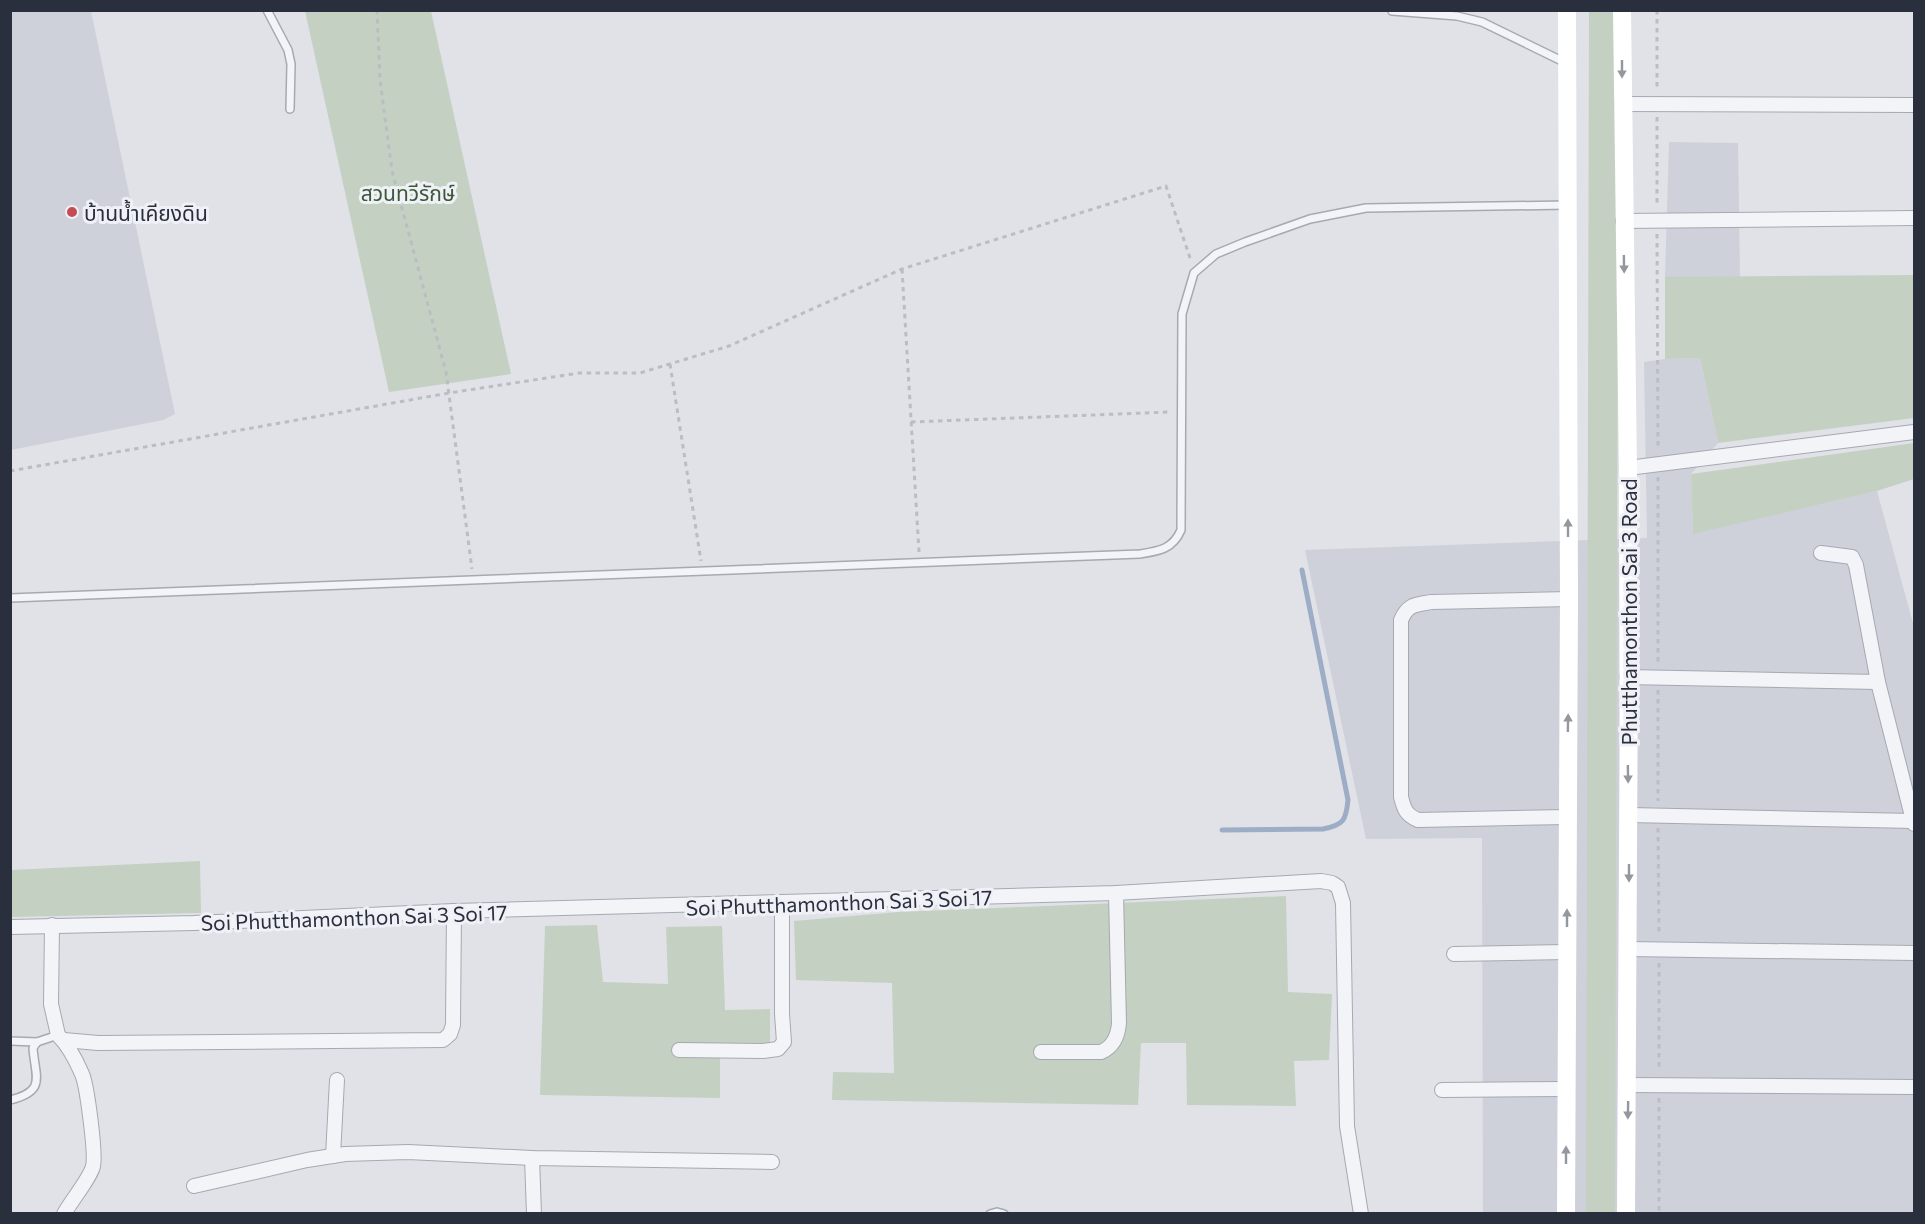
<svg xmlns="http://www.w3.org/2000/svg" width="1925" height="1224" font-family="Commissioner,'Noto Sans Thai',sans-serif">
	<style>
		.built { fill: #ced1da }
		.green { fill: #c4d1c2 }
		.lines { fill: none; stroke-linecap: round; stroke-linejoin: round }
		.stream { stroke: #9dadc6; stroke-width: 5 }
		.service-casing { stroke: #a6a9b2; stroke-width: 10 }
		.minor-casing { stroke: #a6a9b2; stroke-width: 16 }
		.path { stroke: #babdc3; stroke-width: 3; stroke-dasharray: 4.5 4.5; stroke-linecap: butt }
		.service { stroke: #f2f4f7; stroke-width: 7 }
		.minor { stroke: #f2f4f7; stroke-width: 14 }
		.secondary { stroke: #fff; stroke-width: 18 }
		.oneway { fill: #94979e }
		.poi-dot { fill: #c64c53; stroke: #eff1f6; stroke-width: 2 }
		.labels { text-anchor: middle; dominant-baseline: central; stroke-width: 6; stroke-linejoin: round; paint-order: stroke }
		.park-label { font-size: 21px; fill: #3b5938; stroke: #eff1f6 }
		.poi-label { font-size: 21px; fill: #2a2f3e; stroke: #eff1f6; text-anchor: start }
		.street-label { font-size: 21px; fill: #2a2f3e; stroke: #eff1f6 }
	</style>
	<rect width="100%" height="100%" fill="#e0e2e8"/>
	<!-- built -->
	<g class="built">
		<path d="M11 10 91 11 175 414 163 420 11 450Z"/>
		<path d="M1669 142 1738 143 1740 277H1665Z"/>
		<path d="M1700 358 1718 443 1691 474 1693 533 1877 491 1914 627V1213H1483L1482 838 1366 839 1305 550 1647 538 1644 362 1665 359Z"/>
	</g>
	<!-- green -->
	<g class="green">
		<path d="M1614 10 1618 313 1615 1213 1586 1214 1589 11Z"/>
		<path d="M305 11H431L511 374 389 392Z"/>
		<path d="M1914 275V418L1718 443 1700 358 1665 359V277Z"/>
		<path d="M1914 443V479L1877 491 1693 534 1691 474Z"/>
		<path d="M200 861 201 913 11 917V870Z"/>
		<path d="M1286 896 1288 992 1332 994 1329 1060 1294 1061 1296 1106 1187 1105 1186 1043H1141L1138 1105 832 1100 833 1072 894 1073 892 983 796 980 794 921 898 912Z"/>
		<path d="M597 925 603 982 668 984 666 927 722 926 725 1010 770 1009V1055L720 1057V1098L540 1095 545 926Z"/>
	</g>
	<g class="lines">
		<!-- stream -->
		<path class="stream" d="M1222 830 1323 829C1344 825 1346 820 1348 800L1302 570"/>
		<defs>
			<g id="service">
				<path d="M267 10 288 50 291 64 290 109"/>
				<path d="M1392 11 1457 16 1482 22 1566 63"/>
				<path d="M10 598C387 582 764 569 1140 554 1159 551 1173 549 1181 530L1182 314 1194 273 1216 254 1245 242 1310 219 1366 208 1567 205"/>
				<path d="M10 1041 37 1042"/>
				<path d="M10 1100C47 1091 35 1077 33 1048L37 1042 58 1035"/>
				<path d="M990 1214 997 1212 1004 1214"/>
			</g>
			<g id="minor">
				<path d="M1622 104 1914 105"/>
				<path d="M1623 221 1914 218"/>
				<path d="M1628 468 1914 432"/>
				<path d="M1821 553 1852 557 1856 565 1878 682 1914 824"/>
				<path d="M1627 677 1878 682"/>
				<path d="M1629 815 1914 821"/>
				<path d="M1567 817 1418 820C1406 815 1404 809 1401 797V620C1408 604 1415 605 1431 602L1569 599"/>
				<path d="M52 925 51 1004 58 1035C68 1045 76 1060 82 1074 87 1085 96 1154 93 1166 91 1177 71 1201 64 1214"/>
				<path d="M10 927 194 923 454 911 1116 893 1321 881 1332 883 1338 887 1343 903 1347 1126 1361 1214"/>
				<path d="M1628 949 1914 953"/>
				<path d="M1454 954 1566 952"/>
				<path d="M64 1040 98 1043 443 1040 450 1034 453 1025 454 911"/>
				<path d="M679 1050 763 1051 778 1049 784 1042 782 1014V904"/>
				<path d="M1041 1052H1101C1113 1047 1118 1036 1119 1023L1116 893"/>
				<path d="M1628 1085 1914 1087"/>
				<path d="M1442 1090 1566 1089"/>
				<path d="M333 1156 337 1080"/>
				<path d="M532 1158 534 1214"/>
				<path d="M194 1186 307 1160 345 1154 408 1152 532 1158 772 1162"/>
			</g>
		</defs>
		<!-- service casing -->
		<use href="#service" class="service-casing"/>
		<!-- minor casing -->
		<use href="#minor" class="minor-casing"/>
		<!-- path -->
		<g class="path">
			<path d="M377 10 380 80 392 171 446 372 472 569"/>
			<path d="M1657 10V90"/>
			<path d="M1657 117V207"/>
			<path d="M1657 234 1658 450"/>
			<path d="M902 269 919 552"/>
			<path d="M670 364 701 561"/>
			<path d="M911 422 1170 412"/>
			<path d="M10 471 449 393 579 373H640L729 346 902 269 1166 186 1191 261"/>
			<path d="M1658 477V663"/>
			<path d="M1658 690V801"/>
			<path d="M1658 828 1659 936"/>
			<path d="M1659 963V1071"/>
			<path d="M1659 1098V1214"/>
		</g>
		<!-- service -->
		<use href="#service" class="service"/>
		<!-- minor -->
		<use href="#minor" class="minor"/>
		<!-- secondary -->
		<g class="secondary">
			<path d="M1622 10C1623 164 1627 317 1628 470 1629 718 1629 966 1626 1214"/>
			<path d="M1566 1214 1569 599 1567 10"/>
		</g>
	</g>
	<!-- one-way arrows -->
	<defs><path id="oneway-solid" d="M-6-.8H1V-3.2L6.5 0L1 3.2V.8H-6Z" transform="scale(1.5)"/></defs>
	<g class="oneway">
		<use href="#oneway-solid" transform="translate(1622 69) rotate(90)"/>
		<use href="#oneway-solid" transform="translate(1624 264) rotate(89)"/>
		<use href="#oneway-solid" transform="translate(1568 528) rotate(-90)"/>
		<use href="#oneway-solid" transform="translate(1568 723) rotate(-89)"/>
		<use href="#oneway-solid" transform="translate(1628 774) rotate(89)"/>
		<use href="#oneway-solid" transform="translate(1629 873) rotate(90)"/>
		<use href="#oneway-solid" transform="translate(1567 918) rotate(-90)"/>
		<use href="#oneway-solid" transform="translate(1628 1110) rotate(91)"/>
		<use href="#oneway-solid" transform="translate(1566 1155) rotate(-90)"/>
	</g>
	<!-- markers -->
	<circle class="poi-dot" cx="72" cy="212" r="6"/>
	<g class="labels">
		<!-- park labels -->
		<g class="park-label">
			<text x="408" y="192">สวนทวีรักษ์</text>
		</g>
		<!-- poi labels -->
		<g class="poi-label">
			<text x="84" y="212">บ้านน้ำเคียงดิน</text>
		</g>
		<!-- street labels -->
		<g class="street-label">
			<text transform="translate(1628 612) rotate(-90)">Phutthamonthon Sai 3 Road</text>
			<text transform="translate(839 902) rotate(-2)">Soi Phutthamonthon Sai 3 Soi 17</text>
			<text transform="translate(354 917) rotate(-2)">Soi Phutthamonthon Sai 3 Soi 17</text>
		</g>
	</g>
	<!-- border -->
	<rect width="1925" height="1224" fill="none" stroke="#2a2f3e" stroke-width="24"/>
</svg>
